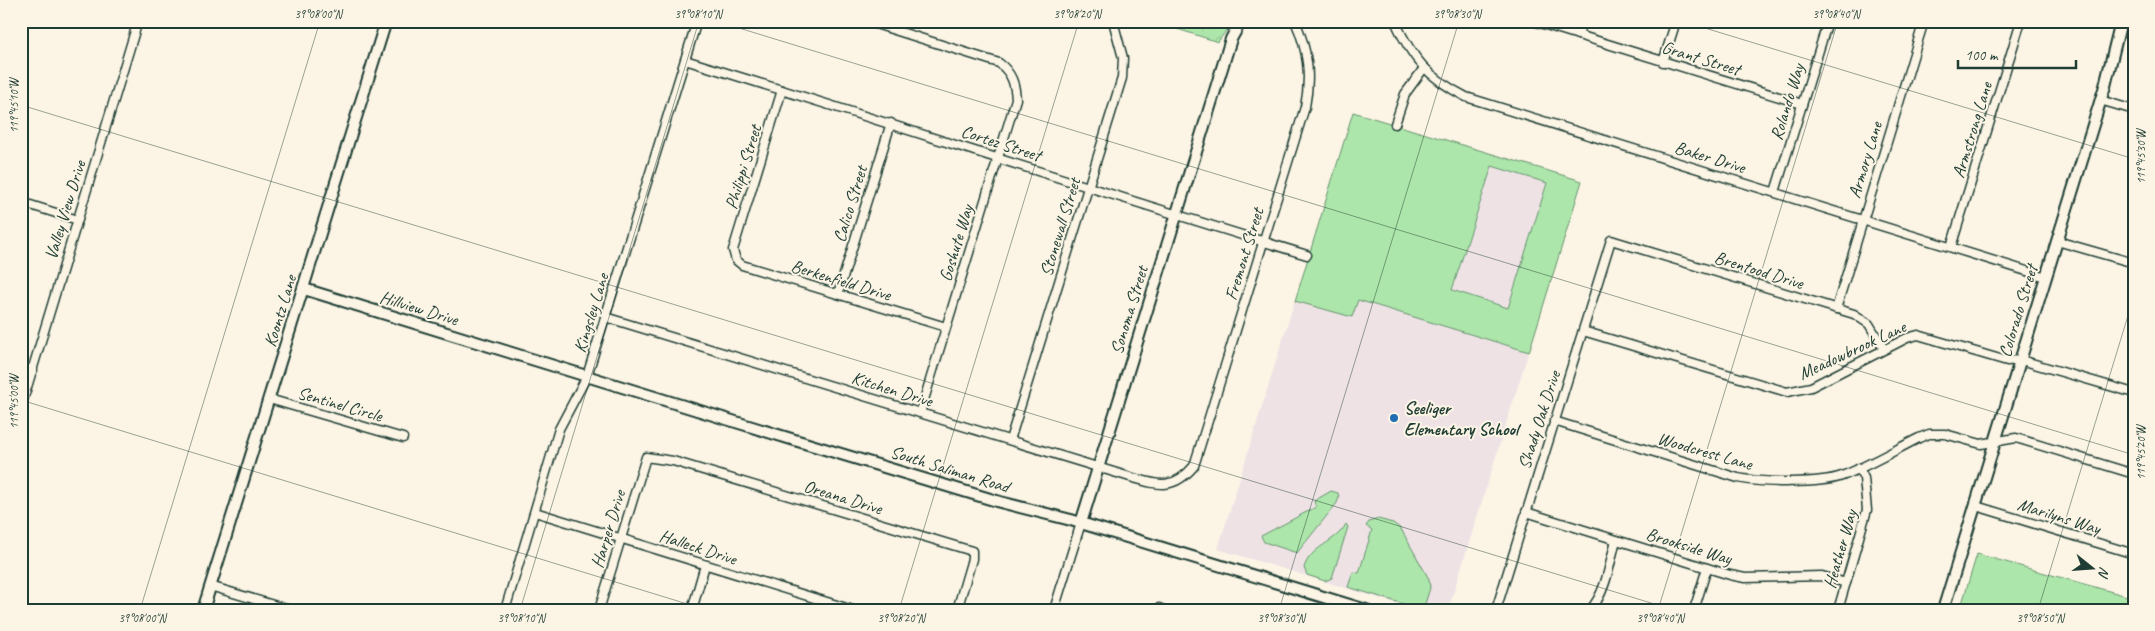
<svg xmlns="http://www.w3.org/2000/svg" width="2155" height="631" font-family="Caveat,sans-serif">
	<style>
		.built { fill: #eee2e5 }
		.green { fill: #ade6aa; stroke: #66926f; fill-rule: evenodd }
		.park { fill: url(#park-crowns); stroke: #66926f }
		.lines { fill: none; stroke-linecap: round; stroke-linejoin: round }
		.minor-casing { stroke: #1f3d34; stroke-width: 11 }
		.tertiary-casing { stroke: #1f3d34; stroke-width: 14 }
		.minor { stroke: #fcf5e5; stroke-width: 8 }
		.tertiary { stroke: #fcf5e5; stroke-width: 10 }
		.ticks { fill: none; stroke: #1f3d34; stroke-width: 1; stroke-opacity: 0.45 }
		.poi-dot { fill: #1f6fb2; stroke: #fcf5e5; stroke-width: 2 }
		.labels { text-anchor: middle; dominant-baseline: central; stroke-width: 4; stroke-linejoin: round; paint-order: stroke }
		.street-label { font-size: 18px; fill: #1f3d34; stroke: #fcf5e5 }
		.poi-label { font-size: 18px; font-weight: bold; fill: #1f3d34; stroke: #fcf5e5; text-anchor: start }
		.neatline { fill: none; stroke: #1f3d34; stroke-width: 2 }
		.ticks-label { font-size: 12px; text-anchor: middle; fill: #1f3d34 }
	</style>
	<defs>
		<pattern id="park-crowns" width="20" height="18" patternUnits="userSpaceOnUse" patternTransform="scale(1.25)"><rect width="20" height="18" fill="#ade6aa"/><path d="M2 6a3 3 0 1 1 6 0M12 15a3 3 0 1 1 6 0" fill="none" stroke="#94c693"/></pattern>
	</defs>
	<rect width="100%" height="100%" fill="#fcf5e5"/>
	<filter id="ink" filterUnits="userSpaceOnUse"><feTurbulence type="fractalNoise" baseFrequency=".02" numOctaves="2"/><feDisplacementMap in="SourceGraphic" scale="10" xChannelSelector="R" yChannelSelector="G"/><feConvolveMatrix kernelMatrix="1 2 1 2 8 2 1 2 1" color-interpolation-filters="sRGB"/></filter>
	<g filter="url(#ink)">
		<!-- built -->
		<path class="built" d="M1353 112 1582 181 1448 610H1418L1218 549Z"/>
		<!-- green -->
		<g class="green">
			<path d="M1353 112 1582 181 1529 352 1358 300 1352 317 1295 301ZM1492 166 1547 183 1508 308 1452 290Z"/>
			<path d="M1331 491 1338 493 1339 497 1337 503 1297 553 1264 542 1261 536 1316 507 1314 501Z"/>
			<path d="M1378 519 1393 523 1401 529 1429 579 1430 588 1423 610 1348 587 1353 572 1359 573 1372 530 1366 526 1369 522Z"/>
			<path d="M1346 524 1348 527 1332 578 1325 581 1307 575 1304 568C1310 546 1336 543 1346 524Z"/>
			<path d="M1977 554 2134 598V610H1960Z"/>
		</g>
		<!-- park -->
		<path class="park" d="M1152 21H1233L1218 42Z"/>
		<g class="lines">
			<defs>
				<g id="minor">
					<path d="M866 21 999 63C1012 73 1015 84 1016 99L920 413"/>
					<path d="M1395 21C1412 59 1429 78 1466 97L2046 277"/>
					<path d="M1533 21 1802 104"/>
					<path d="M1578 35 1582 21"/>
					<path d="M685 60C893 124 1099 192 1307 255"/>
					<path d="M1663 62 1676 21"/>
					<path d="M782 90 733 250 736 260 742 265 946 327"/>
					<path d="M2100 100 2134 110"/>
					<path d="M1395 124 1405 94 1424 68"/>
					<path d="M1775 192 1828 21"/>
					<path d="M21 202 78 220"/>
					<path d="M2057 241 2134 263"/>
					<path d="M1951 247 2021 21"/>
					<path d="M838 294 891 123"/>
					<path d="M1836 309 1924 21"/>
					<path d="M605 317 1130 477C1158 485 1173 491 1194 466L1305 107C1311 76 1308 50 1295 21"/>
					<path d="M1583 331 1787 392 1811 387 1907 338 1918 335 2007 361 2021 360 2134 393"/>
					<path d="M21 367 33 370"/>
					<path d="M269 399 403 438"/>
					<path d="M21 407 138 21"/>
					<path d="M1554 421 1738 478C1761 483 1820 484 1842 476 1868 466 1893 451 1919 438L1929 434H1945L1981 444 2016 438 2134 474"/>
					<path d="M1010 440 1122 78 1123 58 1113 21"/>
					<path d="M1976 506 2134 554"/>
					<path d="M535 512 853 610"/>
					<path d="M1526 512 1730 575 1745 578 1822 576 1846 583"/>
					<path d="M210 586 290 610"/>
					<path d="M505 610 559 429 587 376 697 21"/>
					<path d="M599 610 646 457 673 461 972 551V559L957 610"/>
					<path d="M692 610 705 565"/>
					<path d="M1054 610 1081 523"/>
					<path d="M1155 610 1159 608 1163 610"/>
					<path d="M1496 610 1611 240 1854 314 1869 324 1884 349"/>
					<path d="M1590 610C1606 593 1610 562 1616 540"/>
					<path d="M1694 610 1707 568"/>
					<path d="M1838 610 1867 510 1864 478 1859 468"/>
				</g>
				<g id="tertiary">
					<path d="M304 289 788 438 1000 502 1071 520 1366 610"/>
					<path d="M1081 523 1231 39 1241 21"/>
					<path d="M203 610 386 21"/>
					<path d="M1943 610 2105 86 2121 21"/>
				</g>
			</defs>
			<!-- minor casing -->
			<use href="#minor" class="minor-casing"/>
			<!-- tertiary casing -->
			<use href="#tertiary" class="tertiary-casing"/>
			<!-- minor -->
			<use href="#minor" class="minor"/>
			<!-- tertiary -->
			<use href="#tertiary" class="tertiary"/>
		</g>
	</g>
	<!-- ticks -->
	<path class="ticks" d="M716 21 2134 455M1682 21 2134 159M21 105 1674 610M21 400 707 610M140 610 320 21M520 610 699 21M899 610 1079 21M1279 610 1459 21M1658 610 1838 21M2038 610 2134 296"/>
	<!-- markers -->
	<circle class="poi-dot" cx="1394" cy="418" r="5"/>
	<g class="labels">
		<!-- street labels -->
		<g class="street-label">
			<text transform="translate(1701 58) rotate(17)">Grant Street</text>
			<text transform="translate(1787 102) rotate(-73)">Rolando Way</text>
			<text transform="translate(1972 130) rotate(-73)">Armstrong Lane</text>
			<text transform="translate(1001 143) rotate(18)">Cortez Street</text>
			<text transform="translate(1710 157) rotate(17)">Baker Drive</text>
			<text transform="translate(1865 160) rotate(-73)">Armory Lane</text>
			<text transform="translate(743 167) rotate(-73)">Philippi Street</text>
			<text transform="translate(850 204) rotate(-73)">Calico Street</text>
			<text transform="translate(65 210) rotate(-73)">Valley View Drive</text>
			<text transform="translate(1060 227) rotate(-73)">Stonewall Street</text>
			<text transform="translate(956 243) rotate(-73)">Goshute Way</text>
			<text transform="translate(1244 254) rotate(-73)">Fremont Street</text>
			<text transform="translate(1759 270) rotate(17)">Brentood Drive</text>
			<text transform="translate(841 280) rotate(17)">Berkenfield Drive</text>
			<text transform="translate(419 308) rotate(17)">Hillview Drive</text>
			<text transform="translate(1129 310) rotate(-73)">Sonoma Street</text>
			<text transform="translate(280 311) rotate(-73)">Koontz Lane</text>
			<text transform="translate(2018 311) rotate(-73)">Colorado Street</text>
			<text transform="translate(591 313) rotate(-73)">Kingsley Lane</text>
			<text transform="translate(1852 350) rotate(-25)">Meadowbrook Lane</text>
			<text transform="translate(892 389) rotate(17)">Kitchen Drive</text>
			<text transform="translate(340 404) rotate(16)">Sentinel Circle</text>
			<text transform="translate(1539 420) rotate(-72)">Shady Oak Drive</text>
			<text transform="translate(1705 451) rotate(16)">Woodcrest Lane</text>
			<text transform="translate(950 469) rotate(17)">South Saliman Road</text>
			<text transform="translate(843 497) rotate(17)">Oreana Drive</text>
			<text transform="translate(2059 516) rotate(17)">Marilyns Way</text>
			<text transform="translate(608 529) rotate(-73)">Harper Drive</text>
			<text transform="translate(1689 546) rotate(17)">Brookside Way</text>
			<text transform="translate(698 547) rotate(18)">Halleck Drive</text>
			<text transform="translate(1840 549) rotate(-74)">Heather Way</text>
		</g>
		<!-- poi labels -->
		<g class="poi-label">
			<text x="1404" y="408">Seeliger<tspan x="1404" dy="21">Elementary School</tspan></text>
		</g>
	</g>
	<!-- margin -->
	<rect width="2155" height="631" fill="none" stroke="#fcf5e5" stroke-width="55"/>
	<!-- north arrow -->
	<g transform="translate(2092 568) rotate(107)" stroke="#fcf5e5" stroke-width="4" paint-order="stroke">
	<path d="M0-4L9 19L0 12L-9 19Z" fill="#1f3d34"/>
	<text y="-8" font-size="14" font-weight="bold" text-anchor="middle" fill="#1f3d34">N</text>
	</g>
	<!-- scale -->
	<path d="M1958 60v8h118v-8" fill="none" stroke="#1f3d34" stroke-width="2.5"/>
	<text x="1965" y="60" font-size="15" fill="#1f3d34" stroke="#fcf5e5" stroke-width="4" paint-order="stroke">100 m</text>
	<rect x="28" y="28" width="2100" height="576" class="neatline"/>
	<g class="ticks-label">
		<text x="318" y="18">39°08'00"N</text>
		<text x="698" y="18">39°08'10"N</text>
		<text x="1077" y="18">39°08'20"N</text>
		<text x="1457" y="18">39°08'30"N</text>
		<text x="1836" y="18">39°08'40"N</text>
		<text transform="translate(14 106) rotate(-90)" y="4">119°45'10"W</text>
		<text transform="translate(2141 157) rotate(-90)" y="4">119°45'30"W</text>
		<text transform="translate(14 402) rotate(-90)" y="4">119°45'00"W</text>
		<text transform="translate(2141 453) rotate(-90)" y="4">119°45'20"W</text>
		<text x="142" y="622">39°08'00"N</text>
		<text x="521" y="622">39°08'10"N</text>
		<text x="901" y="622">39°08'20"N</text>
		<text x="1281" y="622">39°08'30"N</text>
		<text x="1660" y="622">39°08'40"N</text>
		<text x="2040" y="622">39°08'50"N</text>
	</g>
</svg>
